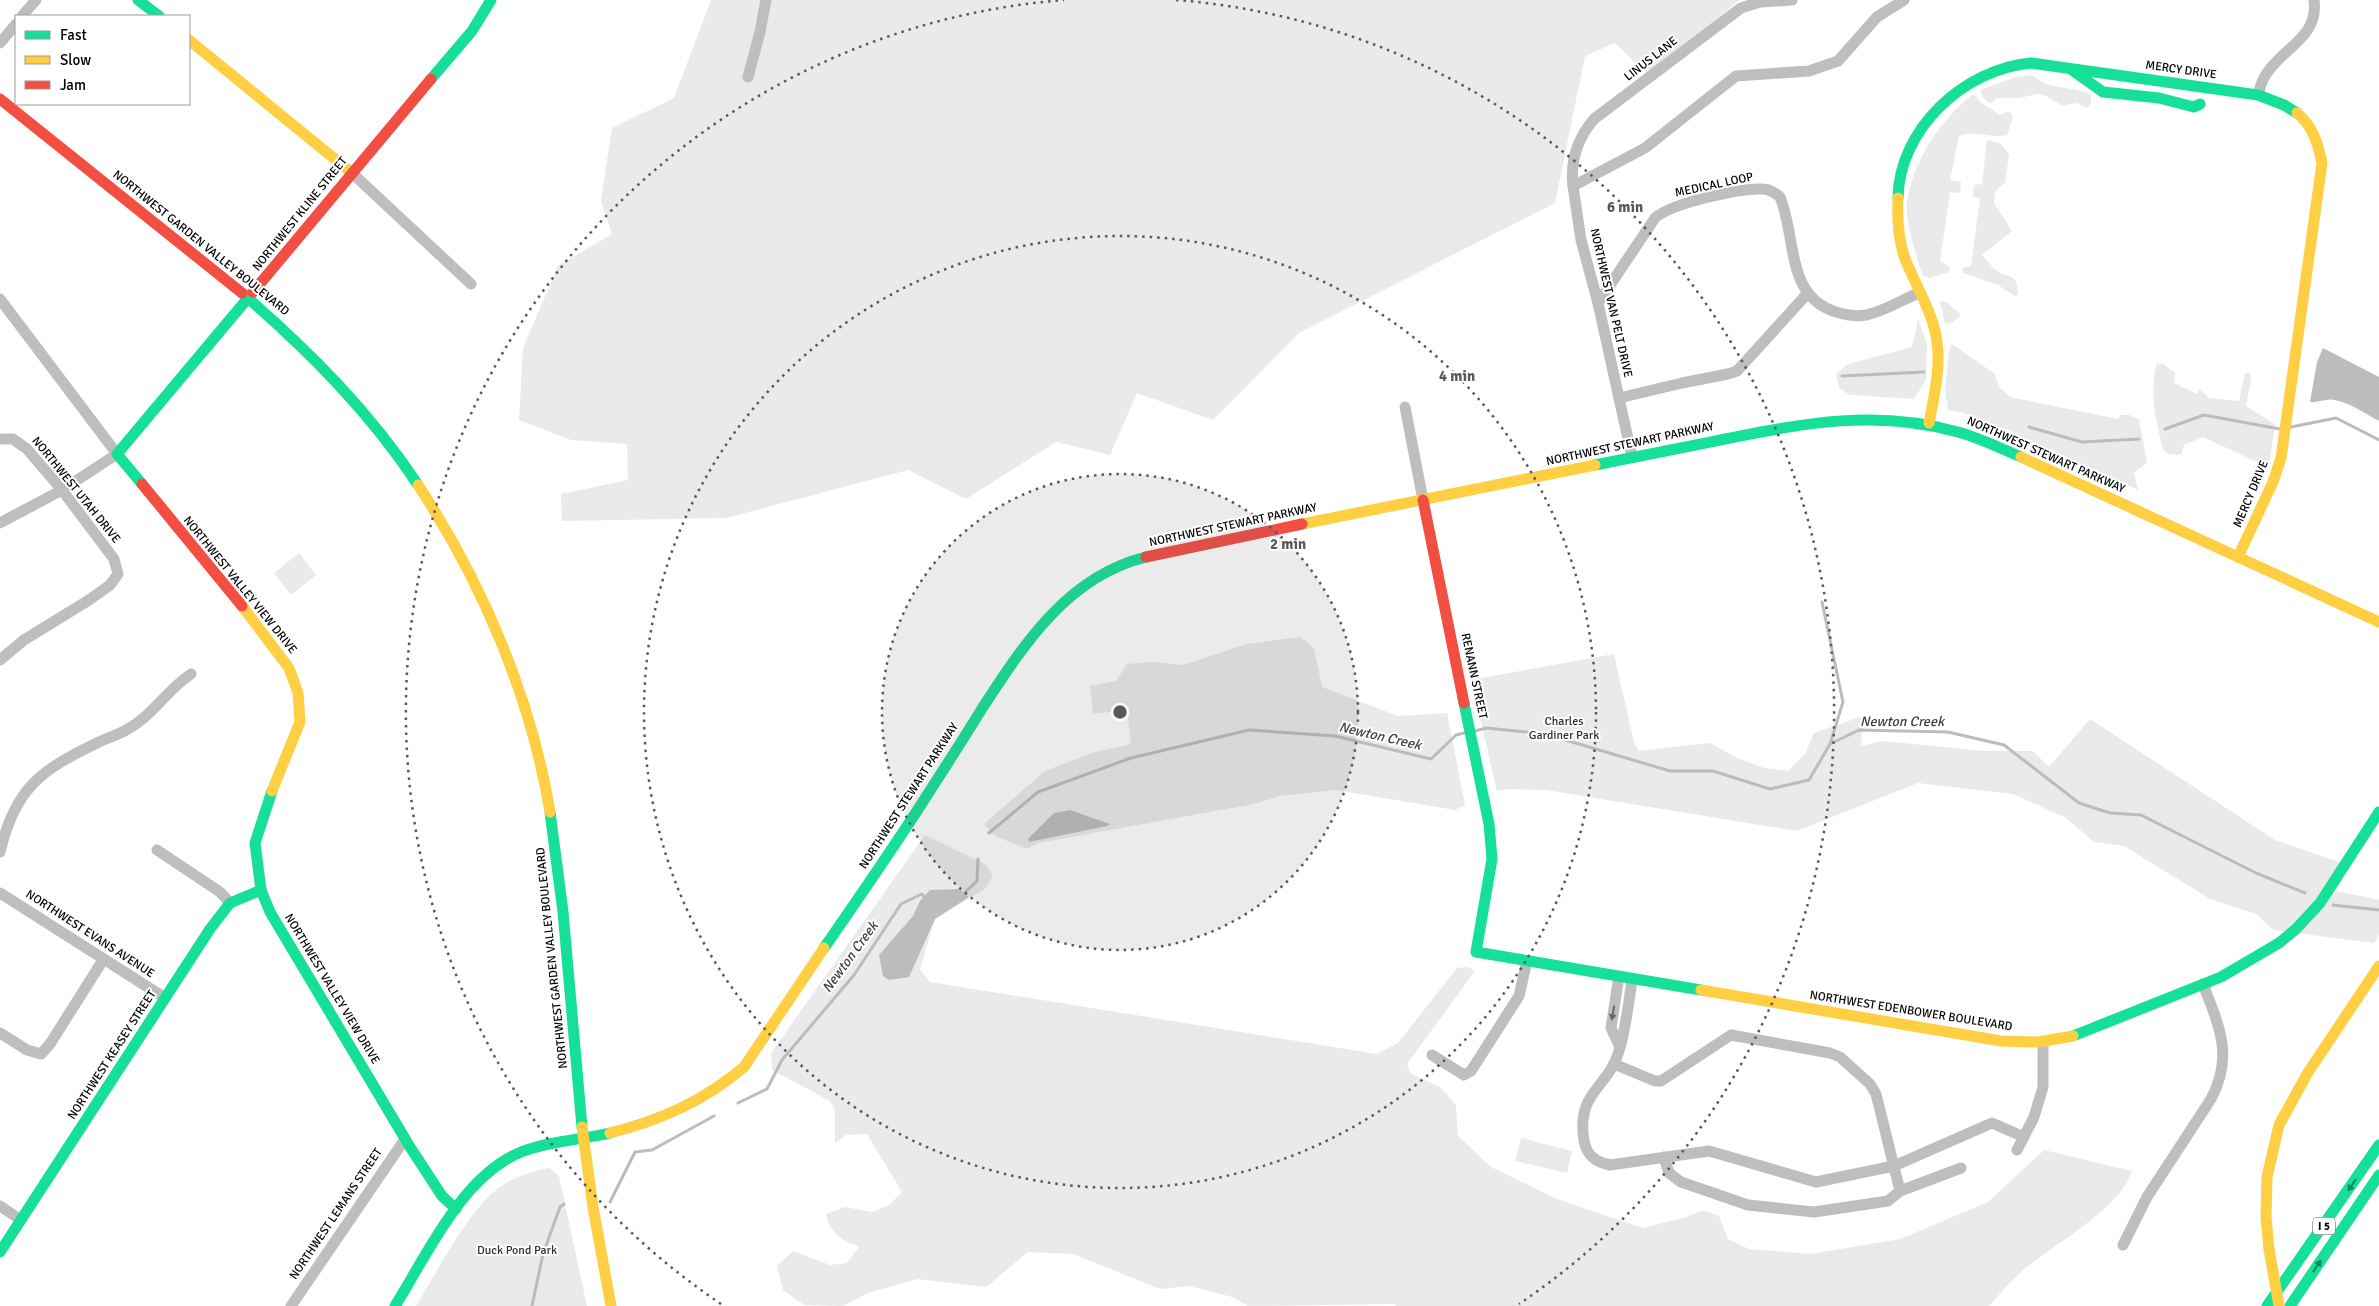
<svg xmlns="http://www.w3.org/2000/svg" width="2379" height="1306" font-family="Signika,sans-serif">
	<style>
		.green { fill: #eaeaea }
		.water { fill: #bcbcbc }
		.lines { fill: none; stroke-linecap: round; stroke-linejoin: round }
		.stream { stroke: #bcbcbc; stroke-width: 3 }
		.street { stroke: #bebebe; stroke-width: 11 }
		.fast { stroke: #16e098; stroke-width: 11 }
		.slow { stroke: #ffcf43; stroke-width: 11 }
		.jam { stroke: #f24e42; stroke-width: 11 }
		.slow-bridge { stroke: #ffcf43; stroke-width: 11 }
		.oneway { fill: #686868 }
		.oneway2 { fill: #0d865b }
		.ring { fill: none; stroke: #595959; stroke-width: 2.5; stroke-dasharray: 2.5 5 }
		.labels { text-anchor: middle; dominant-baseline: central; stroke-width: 4; stroke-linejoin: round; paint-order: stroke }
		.shield { fill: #fff; stroke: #4c4c4c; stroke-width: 1 }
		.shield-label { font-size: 11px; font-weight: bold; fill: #000 }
		.street-label { font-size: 12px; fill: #000; stroke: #fff }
		.park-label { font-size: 12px; fill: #2f2f2f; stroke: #fff }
		.water-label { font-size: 14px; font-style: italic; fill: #404040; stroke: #fff }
		.centre { fill: #595959; stroke: #fff; stroke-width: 2.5 }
		.ring-label { font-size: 15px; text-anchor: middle; font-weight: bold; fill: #595959; stroke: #fff; stroke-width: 4; stroke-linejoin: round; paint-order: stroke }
	</style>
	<rect width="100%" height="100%" fill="#fff"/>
	<!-- green -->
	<g class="green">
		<path d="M711 0H1739L1650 77 1615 43 1585 56 1555 203 1299 333 1213 420 1137 393 1110 455 1056 442 966 499 908 470 726 518 562 521 561 494 628 480 627 444 571 440 519 420 523 348 558 266 612 234 601 201 612 128 674 98Z"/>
		<path d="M2032 75 2045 84 2087 92 2091 95V103L2087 108 2076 103 2063 106 2046 96 2038 94 2019 98H1997L1990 104 1982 96 1980 90 2016 77Z"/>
		<path d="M1972 95 1976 96 1980 102 2000 115 2009 111 2013 117 2007 135C1988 139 1978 130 1959 136L1950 180 1961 182 1960 193 1950 192 1940 261 1949 267V272L1930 278 1923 276C1917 260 1904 218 1907 201 1915 158 1939 122 1972 95Z"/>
		<path d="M1987 140 2000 143 2009 154 2005 183 1996 190 1994 203 2012 231 1982 255C1987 260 1991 266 1996 270 2011 281 2016 270 2018 294L2015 296 1998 285 1963 273V268L1971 266 1980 198 1973 197 1974 185 1982 184Z"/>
		<path d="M1940 301 1947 302 1961 315 1953 322 1945 324Z"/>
		<path d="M1918 319 1927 344 1926 380 1914 399 1850 395 1839 388 1836 374 1848 364 1912 347Z"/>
		<path d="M1952 344 1995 374 1999 387 2010 397 2118 419 2120 415H2129L2139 419 2147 463 2134 473 2138 490 2012 432 1964 413 1948 410 1945 390 1949 350Z"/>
		<path d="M2157 363 2163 364 2175 373 2174 383 2197 394 2199 389 2209 398 2239 401 2245 373H2250L2251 380 2246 406 2275 424 2270 460 2259 463 2203 437 2184 445 2182 453 2178 455 2168 454 2163 449C2156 420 2149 394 2157 363Z"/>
		<path d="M299 553 316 575 291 595 274 573Z"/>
		<path d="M1300 637 1314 648 1322 687 1398 716 1447 713 1465 805 1455 810 1336 790 1280 796 1254 804 1038 843 1027 849 995 836 984 824 1045 771 1095 752 1131 744 1127 710 1093 714 1090 686 1116 681 1127 664 1154 662 1183 665 1247 644Z"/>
		<path d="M1614 654 1633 738 1638 751 1710 743 1737 758 1764 768 1788 771 1805 754 1814 733 1863 716 1861 746 1883 741 1984 751H2033L2049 767 2090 719 2275 840 2345 864 2328 889 2379 900V934L2374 943 2273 930 2256 914 2210 899 2124 846 2094 842 2066 818 2013 794 1918 783 1797 831 1546 790 1510 789 1497 791 1471 680Z"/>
		<path d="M925 835 985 864 993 875 986 888 935 919 920 969 930 982 1377 1054 1398 1043 1457 968 1468 967 1475 971 1407 1064 1411 1074 1440 1087 1456 1105 1458 1136 1491 1167 1557 1199 1643 1228 1683 1218 1704 1210 1719 1216 1728 1239 1749 1249 1810 1254 1900 1239 1988 1202 2044 1150 2132 1171C2120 1210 2051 1245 2020 1273 2009 1283 1999 1295 1989 1306H1397L1394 1304 1248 1306 1232 1297 1189 1286 1160 1289 1073 1254 1028 1252 986 1287 917 1279 868 1293 843 1306 804 1305 783 1290 777 1266 793 1251 830 1265 847 1263 859 1247C841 1240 830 1233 826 1214L845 1207 872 1212 889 1205 902 1192 867 1134 846 1135 835 1143V1109L830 1101 772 1070 771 1053Z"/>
		<path d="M1521 1138 1572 1151 1567 1173 1515 1161Z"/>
		<path d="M549 1168 559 1176 587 1306H416C438 1271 467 1211 500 1187 514 1177 533 1171 549 1168Z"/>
	</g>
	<!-- water -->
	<g class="water">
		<path d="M2323 348 2379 377V421C2365 414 2350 402 2334 400 2327 398 2318 403 2310 402L2317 362Z"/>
		<path d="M1070 810 1110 824 1107 826 1029 842 1028 839 1054 813Z"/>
		<path d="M960 889 969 897 935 919 909 977 889 980 883 976 879 955 913 916 920 901 930 890Z"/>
	</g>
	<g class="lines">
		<!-- stream -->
		<g class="stream">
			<path d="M1842 376 1924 372"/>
			<path d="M2029 427 2082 442 2139 439"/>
			<path d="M2291 427 2336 418 2379 440"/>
			<path d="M2165 429 2204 415 2280 429"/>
			<path d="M1822 602 1843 702 1830 744"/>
			<path d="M1475 731 1486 728 1545 734 1670 771H1713L1770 789 1809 780 1830 744 1859 730 1948 732 2004 745 2079 803 2110 813 2141 815 2256 873 2305 893"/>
			<path d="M989 833 1038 792 1131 758 1249 730 1335 736 1431 759 1456 735 1464 733"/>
			<path d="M962 895 977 881 978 859"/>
			<path d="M2333 905 2379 910"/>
			<path d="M738 1103 767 1089 782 1060 854 975 901 904 922 894 926 899"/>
			<path d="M610 1202 635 1152 652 1150 714 1116"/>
			<path d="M532 1306 543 1254 560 1207 564 1204"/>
		</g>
		<!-- street -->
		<g class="street">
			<path d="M22 16 36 0"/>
			<path d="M0 43 16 24"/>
			<path d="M748 77 760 32 766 0"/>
			<path d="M2258 95C2260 87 2262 79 2267 73 2284 47 2319 37 2314 0"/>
			<path d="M352 173 471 284"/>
			<path d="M1573 186C1570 160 1577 139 1594 119L1741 8 1760 2 1792 0"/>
			<path d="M0 299 117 454 62 490 0 523"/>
			<path d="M1598 303 1655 218C1672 203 1740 188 1763 189 1770 189 1775 193 1780 197 1797 238 1785 296 1836 312 1846 315 1855 317 1866 315 1885 311 1901 300 1919 293"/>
			<path d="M1619 398 1682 383 1728 374 1737 371 1807 294"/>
			<path d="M1405 407 1423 500"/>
			<path d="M0 439H13L27 449 62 490 114 559 118 574 110 585 89 600 24 640 0 660"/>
			<path d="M1632 457 1598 303 1581 240 1573 186 1645 148 1736 76 1809 71 1838 61 1877 17 1904 0"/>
			<path d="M157 850 220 892 230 903"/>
			<path d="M0 852C15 788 41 770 97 743 107 738 118 735 128 729 153 715 168 689 191 674"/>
			<path d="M0 893 165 998"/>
			<path d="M1619 976 1611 1028 1620 1047"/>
			<path d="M1632 979C1629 1002 1626 1028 1619 1051 1608 1089 1576 1091 1584 1141 1587 1156 1596 1162 1610 1165L1709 1151 1816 1182 1894 1166 1992 1123 2024 1137"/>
			<path d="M0 1033 27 1050 41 1054 50 1044 103 960"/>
			<path d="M1432 1055 1464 1075 1471 1071 1519 996 1527 961"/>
			<path d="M1614 1064 1655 1081H1661L1731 1035 1830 1053 1840 1057 1870 1084 1876 1094 1900 1191"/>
			<path d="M2017 1150 2034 1117 2043 1087V1042"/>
			<path d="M1664 1157 1669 1173 1681 1182 1748 1205 1814 1212 1888 1201 1900 1191 1961 1168"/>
			<path d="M0 1206 21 1220"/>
			<path d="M2123 1245 2147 1197 2211 1099C2234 1056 2219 1026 2203 984"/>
			<path d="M291 1306 405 1139"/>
		</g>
		<!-- fast -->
		<g class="fast">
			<path d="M138 0 159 16"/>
			<path d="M2072 70 2103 92 2159 98 2194 107 2200 104"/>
			<path d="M431 79 472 31 491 0"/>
			<path d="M1898 198C1899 129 1964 69 2031 63L2258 95 2284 105 2297 113"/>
			<path d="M242 293C308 350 370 412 418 485"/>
			<path d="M1595 465C1639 456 1682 448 1725 439 1805 423 1877 409 1958 432 1980 438 2000 448 2021 457"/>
			<path d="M142 484 117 454 253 292"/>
			<path d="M1464 703 1489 824 1492 859 1476 952 1701 990"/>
			<path d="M272 791 255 843 261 890 270 912 410 1147 442 1196 456 1209"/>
			<path d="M550 812 563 912 582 1127"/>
			<path d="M824 948C858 899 892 850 924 800 944 769 964 738 983 707 1024 644 1068 576 1146 557"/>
			<path d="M2073 1036 2221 977 2279 943 2296 929 2320 903 2379 812"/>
			<path d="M0 1252 210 929 230 903 261 890"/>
			<path d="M395 1306C427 1255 462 1176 521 1152 549 1141 580 1140 610 1133"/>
			<path d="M2267 1306 2379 1145"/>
			<path d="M2290 1306 2379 1175"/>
		</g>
		<!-- slow -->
		<g class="slow">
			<path d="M189 40 352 173"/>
			<path d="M1898 198C1897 218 1898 237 1904 256 1913 280 1927 302 1934 327 1943 358 1935 392 1929 423"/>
			<path d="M2021 457 2379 622"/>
			<path d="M418 485C482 582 531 697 550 812"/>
			<path d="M1302 524 1595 465"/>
			<path d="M2238 557 2273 482 2281 458 2322 163C2318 144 2313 126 2297 113"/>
			<path d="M242 606 289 668 298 693 300 722 272 791"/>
			<path d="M1701 990 2001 1041 2038 1042 2073 1036"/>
			<path d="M582 1127 593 1207 611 1306"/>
			<path d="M610 1133C661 1120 704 1101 744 1067L824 948"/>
			<path d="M2269 1249 2266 1217 2267 1177 2279 1125 2307 1074 2379 966"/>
		</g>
		<!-- jam -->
		<g class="jam">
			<path d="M0 99 242 293"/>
			<path d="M253 292 431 79"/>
			<path d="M142 484 242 606"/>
			<path d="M1423 500 1464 703"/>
			<path d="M1146 557 1302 524"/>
		</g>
		<!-- slow-bridge -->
		<path class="slow-bridge" d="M2269 1249 2279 1306"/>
	</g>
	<!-- one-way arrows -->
	<defs><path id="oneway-solid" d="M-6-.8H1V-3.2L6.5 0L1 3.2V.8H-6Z" transform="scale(1.25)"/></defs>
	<use class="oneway" href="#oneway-solid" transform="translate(1613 1013) rotate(100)"/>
	<g class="oneway2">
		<use href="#oneway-solid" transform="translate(2352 1185) rotate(124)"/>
		<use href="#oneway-solid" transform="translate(2317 1266) rotate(-56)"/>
	</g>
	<!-- distance rings -->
	<circle cx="1120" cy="712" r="238" fill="#595959" fill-opacity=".12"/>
	<g class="ring">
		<circle cx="1120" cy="712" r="238"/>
		<circle cx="1120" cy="712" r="476"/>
		<path d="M721 1304A714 714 0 0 1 1064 0M1176 0A714 714 0 0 1 1519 1304"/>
	</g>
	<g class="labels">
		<!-- shield labels -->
		<rect class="shield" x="2313" y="1217.5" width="22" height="17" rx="4"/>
		<g class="shield-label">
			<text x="2324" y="1226">I 5</text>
		</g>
		<!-- street labels -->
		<g class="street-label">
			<text transform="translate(1651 59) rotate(-38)">LINUS LANE</text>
			<text transform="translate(2181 70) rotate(8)">MERCY DRIVE</text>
			<text transform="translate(1714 185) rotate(-12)">MEDICAL LOOP</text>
			<text transform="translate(300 214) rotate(-51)">NORTHWEST KLINE STREET</text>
			<text transform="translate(201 243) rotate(39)">NORTHWEST GARDEN VALLEY BOULEVARD</text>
			<text transform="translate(1611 303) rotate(77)">NORTHWEST VAN PELT DRIVE</text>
			<text transform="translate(1630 444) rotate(-12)">NORTHWEST STEWART PARKWAY</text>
			<text transform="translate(2046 455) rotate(24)">NORTHWEST STEWART PARKWAY</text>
			<text transform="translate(76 490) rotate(51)">NORTHWEST UTAH DRIVE</text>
			<text transform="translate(2251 494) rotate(-67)">MERCY DRIVE</text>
			<text transform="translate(1233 525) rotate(-12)">NORTHWEST STEWART PARKWAY</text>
			<text transform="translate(240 585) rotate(51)">NORTHWEST VALLEY VIEW DRIVE</text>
			<text transform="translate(1474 676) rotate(78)">RENANN STREET</text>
			<text transform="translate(909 796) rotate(-57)">NORTHWEST STEWART PARKWAY</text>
			<text transform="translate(90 934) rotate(33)">NORTHWEST EVANS AVENUE</text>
			<text transform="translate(552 958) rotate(-96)">NORTHWEST GARDEN VALLEY BOULEVARD</text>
			<text transform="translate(332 989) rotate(59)">NORTHWEST VALLEY VIEW DRIVE</text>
			<text transform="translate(1911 1011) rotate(9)">NORTHWEST EDENBOWER BOULEVARD</text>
			<text transform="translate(112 1055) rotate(-57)">NORTHWEST KEASEY STREET</text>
			<text transform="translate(336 1214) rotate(-56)">NORTHWEST LEMANS STREET</text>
		</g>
		<!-- park labels -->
		<g class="park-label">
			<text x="1564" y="721">Charles<tspan x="1564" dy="14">Gardiner Park</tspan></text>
			<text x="517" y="1250">Duck Pond Park</text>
		</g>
		<!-- water labels -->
		<g class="water-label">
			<text x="1902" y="721">Newton Creek</text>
			<text transform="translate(1380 736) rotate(13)">Newton Creek</text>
			<text transform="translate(850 957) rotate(-54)">Newton Creek</text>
		</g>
	</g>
	<circle cx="1120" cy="712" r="8" class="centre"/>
	<g class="ring-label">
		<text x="1625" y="212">6 min</text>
		<text x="1457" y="381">4 min</text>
		<text x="1288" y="549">2 min</text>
	</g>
	<!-- legend -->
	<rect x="15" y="15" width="175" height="90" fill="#ffffff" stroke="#999999"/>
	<rect x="25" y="31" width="25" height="8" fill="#16e098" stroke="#999999"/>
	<text x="60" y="40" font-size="15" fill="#000000">Fast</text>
	<rect x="25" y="56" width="25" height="8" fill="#ffcf43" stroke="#999999"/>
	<text x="60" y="65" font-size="15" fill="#000000">Slow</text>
	<rect x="25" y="81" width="25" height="8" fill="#f24e42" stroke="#999999"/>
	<text x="60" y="90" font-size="15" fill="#000000">Jam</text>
</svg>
